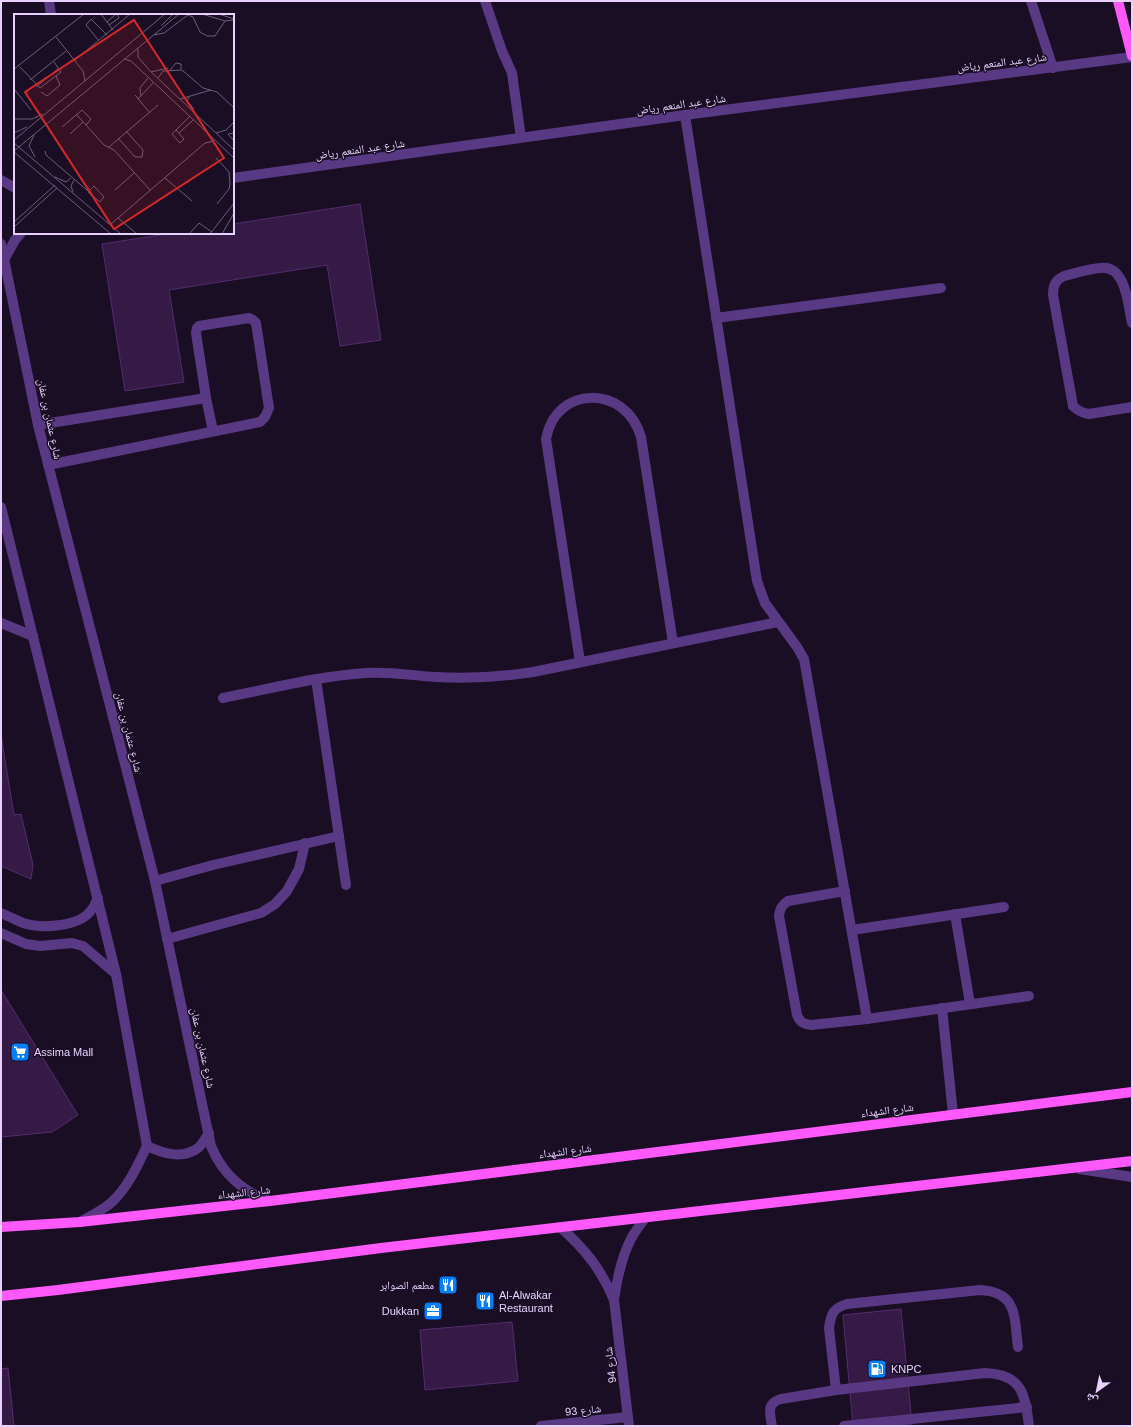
<svg xmlns="http://www.w3.org/2000/svg" width="1133" height="1427" font-family="Helvetica,'Noto Naskh Arabic',sans-serif">
	<style>
		.building { fill: #341a45; stroke: #552c71 }
		.lines { fill: none; stroke-linecap: round; stroke-linejoin: round }
		.minor { stroke: #593983; stroke-width: 10 }
		.major { stroke: #ff58fb; stroke-width: 10 }
		.labels { text-anchor: middle; dominant-baseline: central; stroke-width: 3; stroke-linejoin: round; paint-order: stroke }
		.street-label { font-size: 11px; fill: #e8d1ff; stroke: #1a0e24 }
		.poi-label { font-size: 11px; fill: #e8d1ff; stroke: #1a0e24; text-anchor: start }
		.inset-road { fill: none; stroke: #6c5c7c; stroke-width: 1 }
		.view { fill: #d62828; fill-opacity: 0.15; stroke: #d62828; stroke-width: 2 }
		.inset-edge { fill: none; stroke: #e8d1ff; stroke-width: 2 }
	</style>
	<rect width="100%" height="100%" fill="#1a0e24"/>
	<!-- building -->
	<g class="building">
		<path d="M360 204 381 340 340 346 327 265 169 290 184 382 125 391 102 244 173 233H233V224Z"/>
		<path d="M1 735 14 815 21 814 33 865 31 879 1 866Z"/>
		<path d="M1 990 78 1115 52 1132 1 1137Z"/>
		<path d="M901 1309 912 1424 892 1426H853L843 1315Z"/>
		<path d="M512 1322 518 1381 425 1390 420 1330Z"/>
		<path d="M8 1368 14 1426H1V1369Z"/>
	</g>
	<g class="lines">
		<!-- minor -->
		<g class="minor">
			<path d="M49 1 51 15"/>
			<path d="M485 1 502 51 512 73 521 138"/>
			<path d="M1031 1 1053 68"/>
			<path d="M685 115 757 581 765 603 797 647 804 659 867 1019"/>
			<path d="M233 178 685 115 1132 57"/>
			<path d="M1 180 15 188"/>
			<path d="M1 244 38 425 155 881 211 1146C222 1173 243 1192 270 1201"/>
			<path d="M5 258 15 240 21 233"/>
			<path d="M716 318 941 288"/>
			<path d="M1132 323C1128 305 1126 264 1100 268 1088 269 1076 273 1064 276 1055 280 1053 286 1053 295L1073 406C1078 411 1082 413 1089 414L1132 407"/>
			<path d="M38 425 206 398"/>
			<path d="M48 465 260 422 265 417 269 408 256 323 253 320 249 318 199 326 197 328 196 333 206 398 213 431"/>
			<path d="M1 507 116 974 147 1146C138 1165 128 1187 112 1202 103 1210 91 1216 80 1222"/>
			<path d="M1 623 33 636"/>
			<path d="M580 662 546 439C555 385 626 384 641 437L673 643"/>
			<path d="M316 679 346 885"/>
			<path d="M223 698C270 689 318 676 366 673 390 671 413 676 436 677 469 679 500 677 533 672L778 622"/>
			<path d="M155 881 213 865 339 836"/>
			<path d="M845 891 788 901C782 905 780 908 779 916L797 1015C800 1022 803 1024 811 1025L867 1019 1029 996"/>
			<path d="M1 913C8 916 16 920 23 923 42 929 81 927 92 909 95 906 96 901 98 898"/>
			<path d="M955 914 970 1004"/>
			<path d="M852 930 1004 907"/>
			<path d="M1 933 26 944 40 946 72 943 83 946 116 974"/>
			<path d="M167 939 261 913 275 904 287 891 299 869 305 843"/>
			<path d="M942 1008 953 1114"/>
			<path d="M147 1146C162 1153 182 1160 198 1148 202 1145 206 1137 209 1133"/>
			<path d="M1079 1169 1132 1177"/>
			<path d="M560 1227C585 1249 601 1269 614 1300L629 1426"/>
			<path d="M614 1300C617 1279 621 1258 631 1239 635 1231 641 1224 646 1217"/>
			<path d="M836 1390 829 1328C831 1314 833 1308 847 1304L980 1290C1018 1292 1014 1317 1018 1347"/>
			<path d="M541 1426 628 1417"/>
			<path d="M772 1426C770 1414 766 1403 781 1399L836 1390 985 1373C1022 1374 1025 1394 1029 1426"/>
			<path d="M844 1426 1027 1407"/>
		</g>
		<!-- major -->
		<g class="major">
			<path d="M1118 1 1132 56"/>
			<path d="M1 1227 80 1222 270 1201 1132 1092"/>
			<path d="M1 1296 58 1290 381 1248 1132 1161"/>
		</g>
	</g>
	<!-- icons -->
	<defs>
		<symbol id="supermarket-square" viewBox="-11 -11 22 22"><rect x="-9" y="-9" width="18" height="18" rx="4" fill="#007efc" stroke="#1a0e24"/><path d="M-6-5.5h2.5l.6 2H6L4.5 2H-2.5L-4.4-4H-6ZM-1.5 3.2a1.3 1.3 0 1 0 .1 0ZM3 3.2a1.3 1.3 0 1 0 .1 0Z" fill="#fff"/></symbol>
		<symbol id="restaurant-square" viewBox="-11 -11 22 22"><rect x="-9" y="-9" width="18" height="18" rx="4" fill="#007efc" stroke="#1a0e24"/><path d="M-5-6h1v4h1v-4h1v4h1v-4h1v5L-1.5 .5V6h-2V.5L-5-1ZM5-6V6H3V1.5H1.5Q1.5-4 5-6Z" fill="#fff"/></symbol>
		<symbol id="office-square" viewBox="-11 -11 22 22"><rect x="-9" y="-9" width="18" height="18" rx="4" fill="#007efc" stroke="#1a0e24"/><path d="M-6-3h4V-5.5h4V-3h4V5H-6ZM-1-4.5V-3h2v-1.5ZM-6 0V1H6V0Z" fill="#fff"/></symbol>
		<symbol id="fuel-square" viewBox="-11 -11 22 22"><rect x="-9" y="-9" width="18" height="18" rx="4" fill="#007efc" stroke="#1a0e24"/><path d="M-5.5-6h7V0h2V4h1.3V-2.5L3-4.5l.8-.8L6-3V5H2.5V1h-1V6h-7ZM-4.2-4.7v3.2H.2V-4.7Z" fill="#fff"/></symbol>
	</defs>
	<g fill-rule="evenodd">
		<use href="#supermarket-square" x="9" y="1041" width="22" height="22"/>
		<use href="#restaurant-square" x="437" y="1274" width="22" height="22"/>
		<use href="#restaurant-square" x="474" y="1290" width="22" height="22"/>
		<use href="#office-square" x="422" y="1300" width="22" height="22"/>
		<use href="#fuel-square" x="866" y="1358" width="22" height="22"/>
	</g>
	<g class="labels">
		<!-- street labels -->
		<g class="street-label">
			<text transform="translate(1002 62) rotate(-7)">شارع عبد المنعم رياض</text>
			<text transform="translate(681 104) rotate(-8)">شارع عبد المنعم رياض</text>
			<text transform="translate(360 149) rotate(-8)">شارع عبد المنعم رياض</text>
			<text transform="translate(50 419) rotate(78)">شارع عثمان بن عفان</text>
			<text transform="translate(129 732) rotate(76)">شارع عثمان بن عفان</text>
			<text transform="translate(203 1048) rotate(78)">شارع عثمان بن عفان</text>
			<text transform="translate(887 1110) rotate(-7)">شارع الشهداء</text>
			<text transform="translate(565 1151) rotate(-7)">شارع الشهداء</text>
			<text transform="translate(244 1192) rotate(-6)">شارع الشهداء</text>
			<text transform="translate(610 1365) rotate(-97)">شارع 94</text>
			<text transform="translate(583 1410) rotate(-6)">شارع 93</text>
		</g>
		<!-- poi labels -->
		<g class="poi-label">
			<text x="34" y="1052">Assima Mall</text>
			<text x="434" y="1285" text-anchor="end">مطعم الصوابر</text>
			<text x="499" y="1295">Al-Alwakar<tspan x="499" dy="13">Restaurant</tspan></text>
			<text x="419" y="1311" text-anchor="end">Dukkan</text>
			<text x="891" y="1369">KNPC</text>
		</g>
	</g>
	<!-- overview -->
	<g transform="translate(14 14)">
		<rect width="220" height="220" fill="#1a0e24"/>
		<path class="inset-road" d="M87 0 99 16M188 0 211 7 219 6M205 0 220 5M174 1 179 3 186 18 193 22H201L211 7M93 8 102 0M95 11 105 4 103 0M147 12 159 0M140 21 150 19 175 0M42 23 69 57 71 67M85 27 72 11 77 5 93 21M124 35V43L137 58 220 136M110 45 117 47 220 144M60 47 116 0M6 53 26 74 47 58 40 48M0 55 70 0M156 56 162 49 167 50V55M137 58 154 54M144 64 149 57 168 56 189 74 203 78 220 94M16 66 52 37M22 73 45 54M0 75 17 96M27 78 33 82 46 71 42 62M121 81 136 99M127 82 126 74 134 64M175 83 173 87 180 95M124 85 139 69M166 85 197 76M62 100 90 131 100 136 136 176M0 105H18L29 100M48 113 68 96 77 105 72 111M162 116 170 125 166 129 158 120 176 102M0 119 13 113M165 119 179 106M202 119 212 116 220 108M220 119 214 120 220 127M56 120 69 108M20 121 15 132 21 143M104 124 121 143H128L129 136 112 117M0 126 151 0M0 129 107 220M95 133 144 91M0 137 165 0M31 137 32 141 74 177M0 138 97 220M202 144 215 158 216 170 215 175 203 190M41 163 52 168 57 164M151 164 178 187M80 172 90 183 86 188 74 178ZM101 176 120 159M59 178 57 172 60 166M104 204 123 220M0 208 41 171M97 210 191 129 200 127M0 213 43 174M175 220 185 209 198 218M196 220 220 189M208 220 220 199"/>
		<path class="view" d="M120 6 210 144 100 215 11 78Z"/>
		<rect width="220" height="220" class="inset-edge"/>
	</g>
	<!-- border -->
	<rect width="1133" height="1427" fill="none" stroke="#e8d1ff" stroke-width="4"/>
	<!-- north arrow -->
	<g transform="translate(1097 1391) rotate(213)" stroke="#1a0e24" stroke-width="3" paint-order="stroke">
	<path d="M0-3L7 15L0 10L-7 15Z" fill="#e8d1ff"/>
	<text y="-6" font-size="11" font-weight="bold" text-anchor="middle" fill="#e8d1ff">ش</text>
	</g>
</svg>
